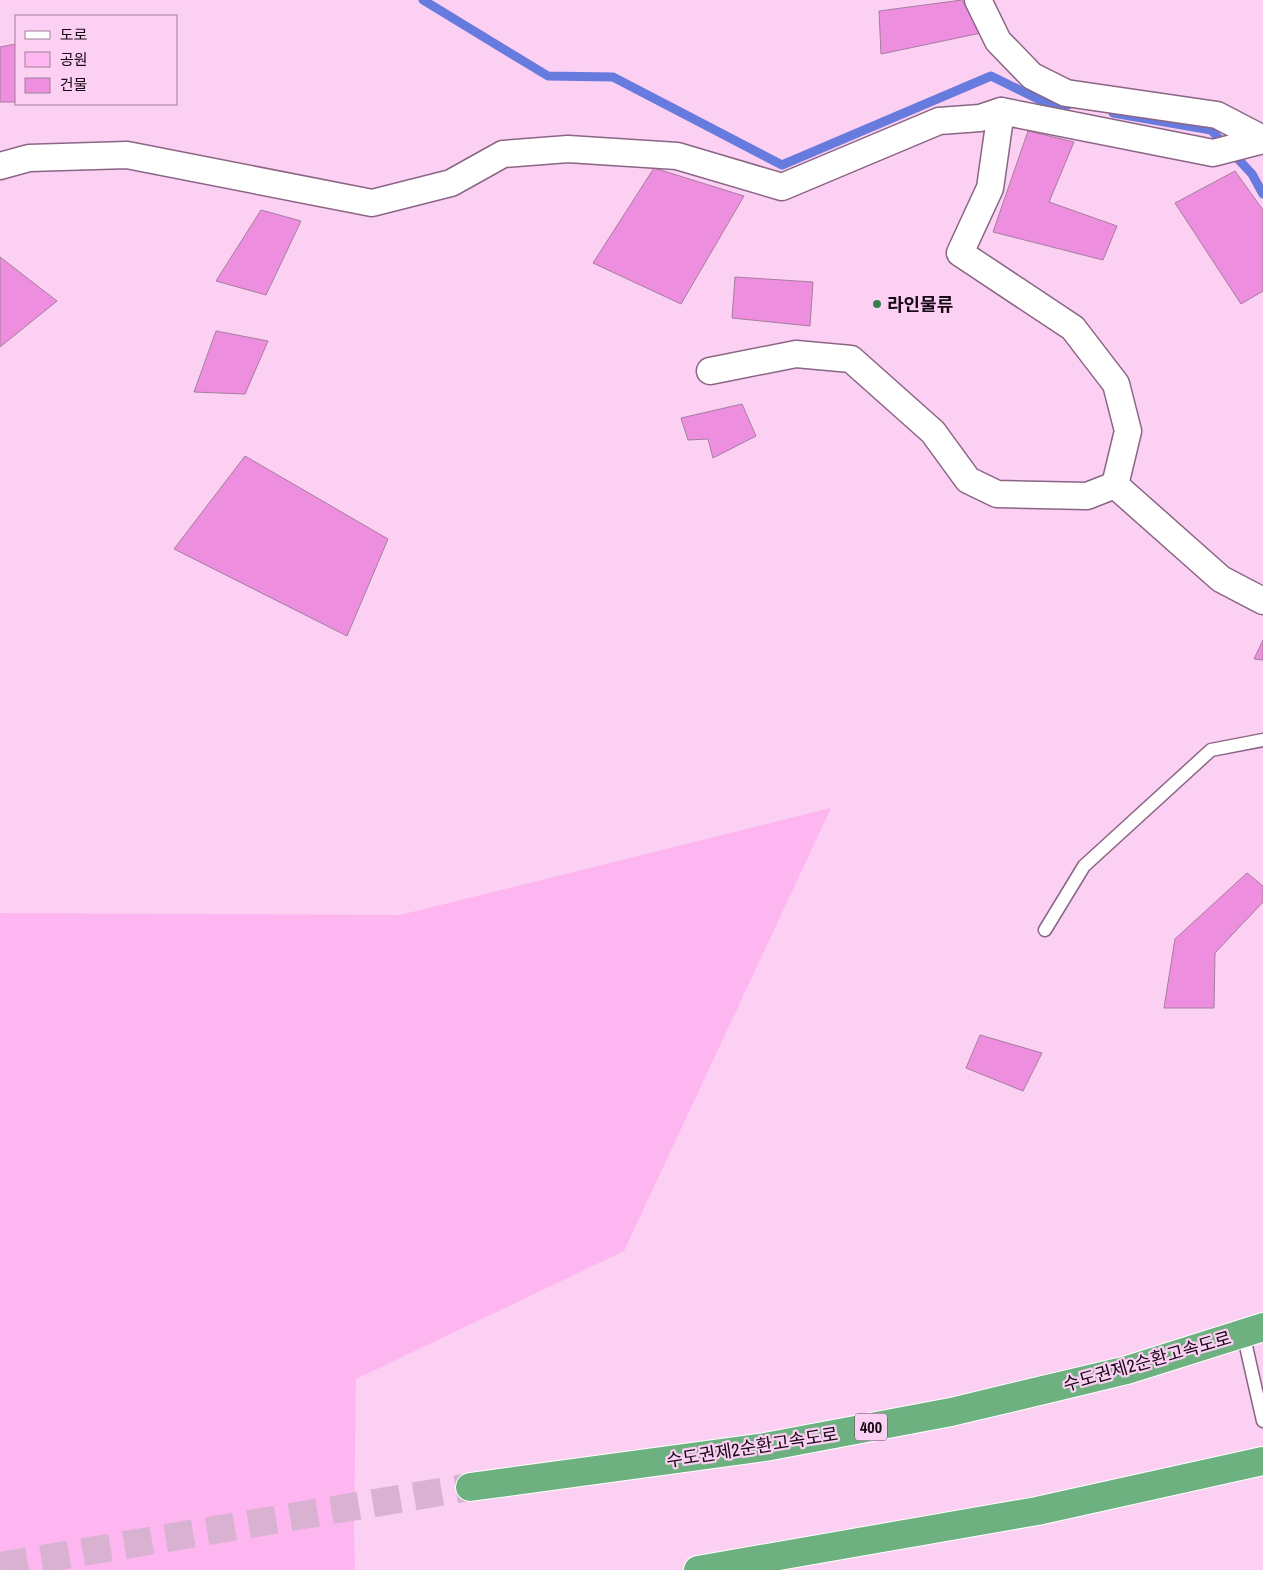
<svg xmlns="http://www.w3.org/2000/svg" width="1263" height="1570" font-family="'Archivo Narrow','Noto Sans KR',sans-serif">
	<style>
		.green { fill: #feb6f1 }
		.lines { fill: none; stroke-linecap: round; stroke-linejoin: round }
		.stream { stroke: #677add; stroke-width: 9 }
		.building { fill: #ed8fde; stroke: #a57e9e }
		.motorway-tunnel { stroke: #d9b2d2; stroke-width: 28; stroke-dasharray: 28 14; stroke-linecap: butt }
		.service-casing { stroke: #8b6584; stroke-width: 15 }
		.minor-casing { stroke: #8b6584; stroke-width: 29 }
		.motorway-casing { stroke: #fff; stroke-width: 30 }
		.service { stroke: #fff; stroke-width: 12 }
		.minor { stroke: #fff; stroke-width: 26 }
		.motorway { stroke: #6db181; stroke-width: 28 }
		.poi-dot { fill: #338050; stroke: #fbd0f3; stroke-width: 2 }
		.labels { text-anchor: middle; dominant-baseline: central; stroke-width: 4.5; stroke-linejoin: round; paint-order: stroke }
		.shield { fill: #fbd0f3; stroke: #5b4558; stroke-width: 1 }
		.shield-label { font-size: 16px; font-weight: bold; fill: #170915 }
		.poi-label { font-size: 18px; font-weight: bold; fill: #170915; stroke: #fbd0f3; text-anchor: start }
		.street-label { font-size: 18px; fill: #170915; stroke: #fbd0f3 }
	</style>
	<rect width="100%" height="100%" fill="#fbd0f3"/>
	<!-- green -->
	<path class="green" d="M831 808 624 1251 356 1379 354 1527 355 1570H0V913L400 915Z"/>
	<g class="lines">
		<!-- stream -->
		<g class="stream">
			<path d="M423 0 548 76 613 77 782 165 991 76 1042 101 1068 105"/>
			<path d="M1113 113 1211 130 1252 174 1263 194"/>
		</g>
	</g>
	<!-- building -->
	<g class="building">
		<path d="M962 0 981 33 881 54 879 11Z"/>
		<path d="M16 44V102H0V47Z"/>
		<path d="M1028 131 1074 142 1049 202 1117 226 1103 260 993 232Z"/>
		<path d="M654 168 744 196 681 304 593 263Z"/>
		<path d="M1235 171 1263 210V291L1241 304 1175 203Z"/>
		<path d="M261 210 301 221 266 295 216 281Z"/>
		<path d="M0 257 57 301 0 347Z"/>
		<path d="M735 277 813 282 810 326 732 318Z"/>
		<path d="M216 331 268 341 245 394 194 392Z"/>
		<path d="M742 404 756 436 713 458 708 439 688 440 681 418Z"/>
		<path d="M245 456 388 539 347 636 174 549Z"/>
		<path d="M1263 640V660L1254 659Z"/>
		<path d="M1247 873 1263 886V902L1215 953 1214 1008H1164L1175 939Z"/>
		<path d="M980 1035 1042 1053 1023 1091 966 1068Z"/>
	</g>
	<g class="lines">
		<!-- motorway-tunnel -->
		<path class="motorway-tunnel" d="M0 1566 470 1487"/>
		<defs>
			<g id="service">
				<path d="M1045 930 1084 866 1211 750 1263 740"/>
				<path d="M1243 1333 1263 1421"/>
			</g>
			<g id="minor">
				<path d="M978 0 998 41 1032 76 1066 93 1217 115 1263 139"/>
				<path d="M1001 111 990 188 960 253 1073 328 1116 384 1128 431 1115 485"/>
				<path d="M0 166 29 158 127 155 372 203 451 183 503 154 568 149 677 156 782 187 939 121 980 118 1001 111 1213 153 1263 140"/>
				<path d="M710 371 796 354 851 359 933 432 968 480 997 494 1087 496 1115 485"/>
				<path d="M1115 485 1221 579 1263 601"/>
			</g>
			<g id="motorway">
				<path d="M470 1487 765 1447 951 1412 1127 1370 1263 1327"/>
				<path d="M698 1570 1037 1511 1263 1461"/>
			</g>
		</defs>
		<!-- service casing -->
		<use href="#service" class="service-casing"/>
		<!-- minor casing -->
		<use href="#minor" class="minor-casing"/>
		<!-- motorway casing -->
		<use href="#motorway" class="motorway-casing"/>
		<!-- service -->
		<use href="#service" class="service"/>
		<!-- minor -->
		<use href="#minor" class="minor"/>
		<!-- motorway -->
		<use href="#motorway" class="motorway"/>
	</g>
	<!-- markers -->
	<circle class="poi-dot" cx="877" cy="304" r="5"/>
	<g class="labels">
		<!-- shield labels -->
		<rect class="shield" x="855" y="1413.5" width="32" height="27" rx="4"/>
		<g class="shield-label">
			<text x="871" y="1427">400</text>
		</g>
		<!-- poi labels -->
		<g class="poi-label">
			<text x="887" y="304">라인물류</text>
		</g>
		<!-- street labels -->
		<g class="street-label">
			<text transform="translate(1147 1361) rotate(-16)">수도권제2순환고속도로</text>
			<text transform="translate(752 1447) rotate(-9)">수도권제2순환고속도로</text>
		</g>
	</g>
	<!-- legend -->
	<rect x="15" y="15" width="162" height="90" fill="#fbd0f3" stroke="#a0809a"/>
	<rect x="25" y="31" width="25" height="8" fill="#ffffff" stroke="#a0809a"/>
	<text x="60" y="40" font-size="15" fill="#170915">도로</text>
	<rect x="25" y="52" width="25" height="15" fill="#feb6f1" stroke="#a0809a"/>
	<text x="60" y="65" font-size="15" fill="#170915">공원</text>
	<rect x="25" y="78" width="25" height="15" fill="#ed8fde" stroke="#a0809a"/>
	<text x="60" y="90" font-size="15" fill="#170915">건물</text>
</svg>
